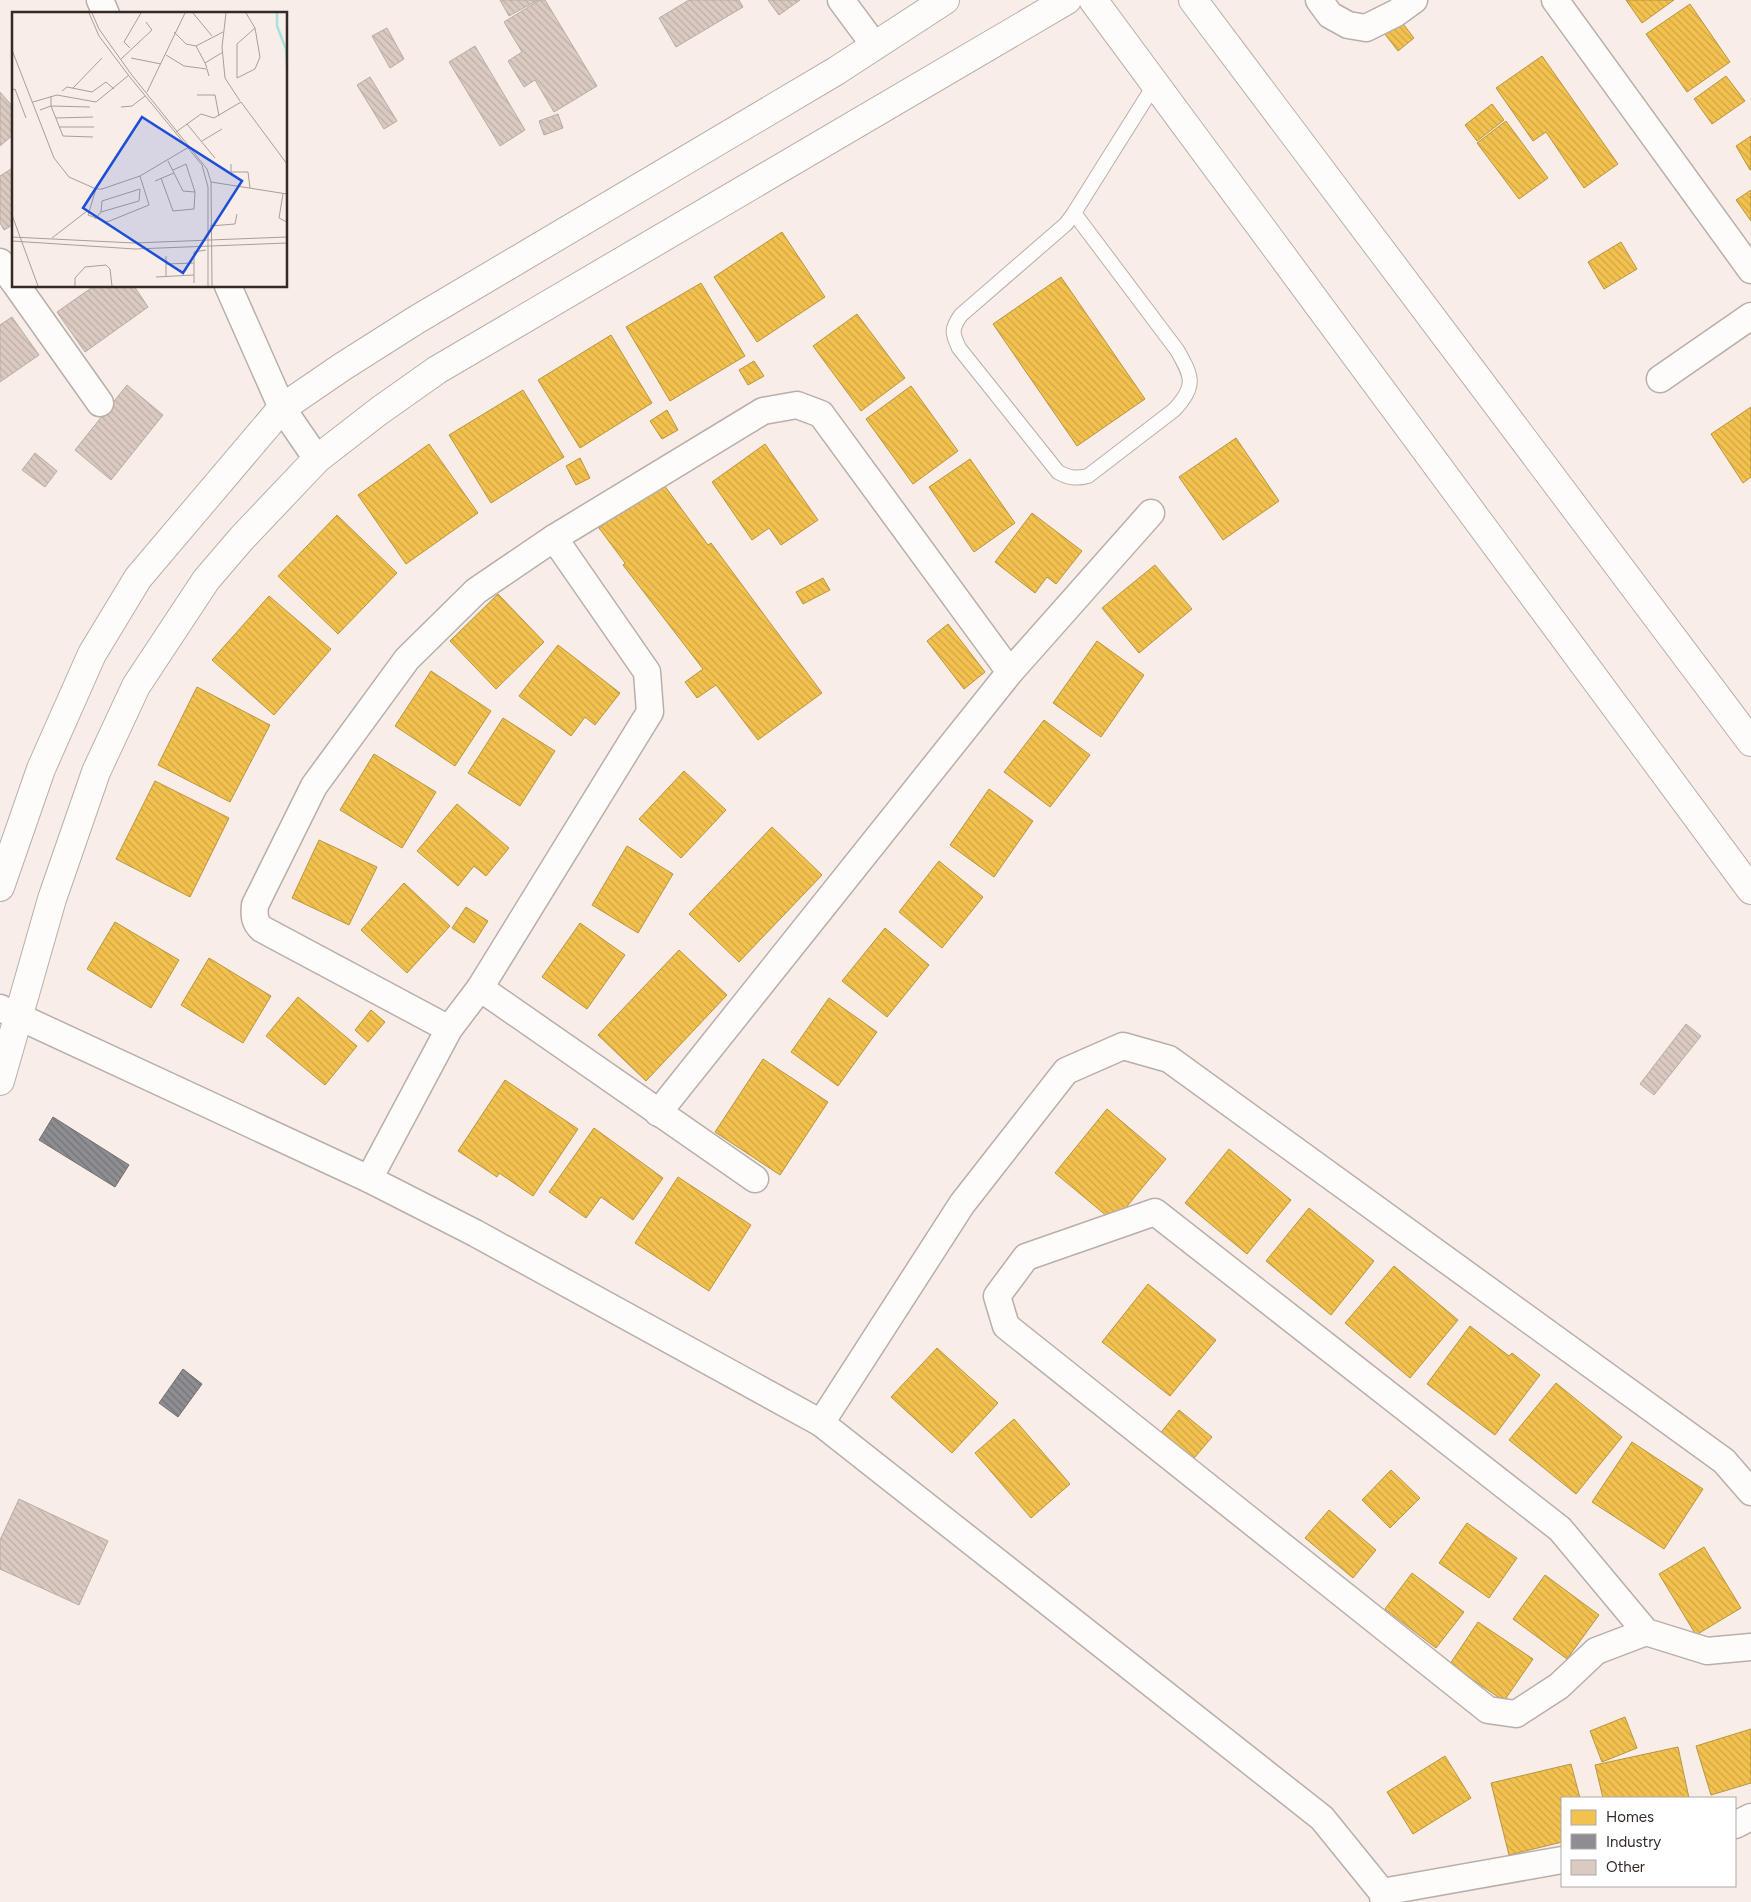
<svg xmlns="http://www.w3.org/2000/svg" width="1751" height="1902" font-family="Figtree,sans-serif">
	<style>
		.homes { fill: url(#homes-back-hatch); stroke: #b99442 }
		.industry { fill: url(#industry-back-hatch); stroke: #726f71 }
		.building { fill: url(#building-back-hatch); stroke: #b6ada8 }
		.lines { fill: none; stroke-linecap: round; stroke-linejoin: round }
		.service-casing { stroke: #b8afaa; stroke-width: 16 }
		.minor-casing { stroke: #b8afaa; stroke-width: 29 }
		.tertiary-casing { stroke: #b8afaa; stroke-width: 30 }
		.service { stroke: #fefcfb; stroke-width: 14 }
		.minor { stroke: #fefcfb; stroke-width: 26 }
		.tertiary { stroke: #fefcfb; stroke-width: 28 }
		.inset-river { fill: none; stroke: #a5e2e4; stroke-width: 2.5 }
		.inset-road { fill: none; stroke: #a99f99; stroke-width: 1 }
		.view { fill: #1d4ed8; fill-opacity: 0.15; stroke: #1d4ed8; stroke-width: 2.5 }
		.inset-edge { fill: none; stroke: #332a25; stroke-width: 2.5 }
	</style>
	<defs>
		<pattern id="homes-back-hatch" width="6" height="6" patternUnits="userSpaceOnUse" patternTransform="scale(1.25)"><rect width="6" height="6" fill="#f2c14e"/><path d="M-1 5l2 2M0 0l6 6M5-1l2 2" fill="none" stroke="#d0a644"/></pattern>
		<pattern id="industry-back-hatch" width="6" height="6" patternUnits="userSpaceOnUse" patternTransform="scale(1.25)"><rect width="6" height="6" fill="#8d8d92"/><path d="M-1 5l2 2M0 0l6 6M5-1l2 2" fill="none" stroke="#747377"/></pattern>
		<pattern id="building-back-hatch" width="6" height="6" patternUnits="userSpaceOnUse" patternTransform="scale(1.25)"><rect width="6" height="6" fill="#dbcac1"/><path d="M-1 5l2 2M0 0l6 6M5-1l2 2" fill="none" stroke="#bcaea6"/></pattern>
	</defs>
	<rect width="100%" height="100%" fill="#f8ede7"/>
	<!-- homes -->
	<g class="homes">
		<path d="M1626 0H1674L1642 23Z"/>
		<path d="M1690 4 1730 62 1687 92 1646 34Z"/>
		<path d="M1397 16 1414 38 1398 51 1381 29Z"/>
		<path d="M1542 56 1618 164 1584 188 1546 132 1533 141 1496 88Z"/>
		<path d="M1726 76 1745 101 1712 124 1694 99Z"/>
		<path d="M1492 104 1504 120 1477 141 1465 125Z"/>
		<path d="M1506 121 1548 178 1519 199 1477 143Z"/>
		<path d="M1751 136V170H1750L1736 146Z"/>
		<path d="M1751 190V221L1736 200Z"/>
		<path d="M782 232 825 297 757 342 714 277Z"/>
		<path d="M1621 242 1637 269 1604 289 1588 262Z"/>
		<path d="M1061 277 1145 399 1077 446 993 324Z"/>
		<path d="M701 283 745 356 670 401 626 327Z"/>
		<path d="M857 314 905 378 861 411 813 346Z"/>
		<path d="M611 335 652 403 580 448 538 380Z"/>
		<path d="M754 361 764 376 748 385 739 370Z"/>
		<path d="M911 386 958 451 913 484 866 419Z"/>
		<path d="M523 390 564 457 491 503 449 435Z"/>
		<path d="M1751 407V477L1743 483 1711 434Z"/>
		<path d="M667 410 678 430 662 439 650 421Z"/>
		<path d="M1236 438 1279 501 1223 540 1179 477Z"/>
		<path d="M429 444 478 513 406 564 358 495Z"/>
		<path d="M765 444 818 520 781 545 769 528 752 540 712 482Z"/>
		<path d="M580 458 590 478 576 485 566 466Z"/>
		<path d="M970 459 1015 523 974 552 929 487Z"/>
		<path d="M661 481 708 545 711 543 822 693 758 740 716 685 697 698 685 682 703 669 623 565 625 563 599 528Z"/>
		<path d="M1032 513 1082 551 1056 584 1047 577 1035 593 995 562Z"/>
		<path d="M337 515 397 573 338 634 278 576Z"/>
		<path d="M1155 565 1192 609 1139 653 1102 608Z"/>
		<path d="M823 578 830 590 803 604 796 592Z"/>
		<path d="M498 594 544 642 496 689 450 641Z"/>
		<path d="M269 596 331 649 274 715 212 660Z"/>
		<path d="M948 624 985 672 964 689 927 641Z"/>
		<path d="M1097 641 1144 675 1101 737 1053 703Z"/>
		<path d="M558 645 620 693 595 725 585 717 571 736 519 696Z"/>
		<path d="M431 671 491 711 455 766 395 726Z"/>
		<path d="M197 687 270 725 230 802 158 765Z"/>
		<path d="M503 718 555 751 520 806 468 773Z"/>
		<path d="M1044 720 1090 755 1050 807 1004 772Z"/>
		<path d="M374 754 436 792 402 848 340 810Z"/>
		<path d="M684 771 726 810 681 858 639 819Z"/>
		<path d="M155 781 229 818 190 897 116 859Z"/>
		<path d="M989 789 1033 821 994 877 950 845Z"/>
		<path d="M457 804 509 848 486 876 474 866 458 886 417 851Z"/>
		<path d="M772 827 822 875 739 962 689 914Z"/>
		<path d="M319 840 377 867 349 925 292 898Z"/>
		<path d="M627 846 673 874 638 933 592 905Z"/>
		<path d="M939 861 983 897 942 948 899 912Z"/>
		<path d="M404 883 450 926 407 973 361 930Z"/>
		<path d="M466 907 488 921 474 943 452 928Z"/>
		<path d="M115 922 179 960 151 1008 87 969Z"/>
		<path d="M580 923 625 955 587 1009 542 977Z"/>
		<path d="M885 928 929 965 887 1017 842 981Z"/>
		<path d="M679 950 727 995 646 1081 598 1035Z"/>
		<path d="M209 958 271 996 243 1043 181 1005Z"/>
		<path d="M298 997 357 1046 325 1085 266 1036Z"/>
		<path d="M829 998 877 1032 838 1086 791 1052Z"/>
		<path d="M371 1010 385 1022 368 1042 355 1030Z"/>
		<path d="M763 1059 828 1102 780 1175 715 1132Z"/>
		<path d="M505 1080 578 1129 533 1196 499 1173 497 1177 458 1151Z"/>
		<path d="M1107 1109 1166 1159 1114 1222 1055 1173Z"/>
		<path d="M594 1128 663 1178 633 1220 601 1197 586 1218 549 1192Z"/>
		<path d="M1229 1149 1291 1200 1247 1254 1185 1203Z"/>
		<path d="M678 1177 751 1225 709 1291 635 1243Z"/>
		<path d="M1309 1208 1374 1261 1331 1315 1266 1261Z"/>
		<path d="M1394 1266 1458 1320 1410 1378 1345 1323Z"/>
		<path d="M1148 1284 1216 1340 1170 1396 1102 1342Z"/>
		<path d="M1470 1326 1509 1356 1512 1353 1540 1375 1495 1435 1427 1384Z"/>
		<path d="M937 1348 998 1403 952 1453 891 1397Z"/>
		<path d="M1556 1383 1622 1437 1576 1494 1509 1440Z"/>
		<path d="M1179 1410 1212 1437 1190 1463 1158 1436Z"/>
		<path d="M1014 1419 1070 1484 1031 1518 975 1453Z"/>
		<path d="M1632 1442 1703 1489 1664 1549 1592 1502Z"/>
		<path d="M1391 1470 1420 1498 1390 1528 1362 1500Z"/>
		<path d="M1329 1510 1376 1550 1353 1578 1305 1538Z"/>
		<path d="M1467 1523 1517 1558 1489 1598 1439 1563Z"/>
		<path d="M1704 1547 1741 1608 1696 1635 1659 1574Z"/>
		<path d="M1412 1573 1464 1612 1436 1648 1385 1609Z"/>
		<path d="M1545 1575 1599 1615 1567 1659 1513 1619Z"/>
		<path d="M1478 1622 1533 1659 1504 1701 1450 1664Z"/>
		<path d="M1625 1717 1637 1748 1602 1762 1590 1731Z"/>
		<path d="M1751 1729V1783L1711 1795 1696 1746Z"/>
		<path d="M1678 1747 1689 1798H1603L1595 1765Z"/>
		<path d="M1445 1756 1471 1798 1413 1834 1387 1792Z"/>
		<path d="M1571 1764 1580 1798H1562V1842L1509 1855 1491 1783Z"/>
	</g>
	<!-- industry -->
	<g class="industry">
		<path d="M53 1117 129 1165 115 1187 39 1140Z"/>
		<path d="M183 1369 202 1384 178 1417 159 1403Z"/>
	</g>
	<!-- building -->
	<g class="building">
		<path d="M500 0H538L509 16Z"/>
		<path d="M540 0H545L597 86 554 112 535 80 524 87 508 61 522 52 504 22Z"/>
		<path d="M689 0H739L743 7 676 47 659 18Z"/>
		<path d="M768 0H800L779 15Z"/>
		<path d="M387 28 404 59 390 68 372 36Z"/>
		<path d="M475 46 525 130 500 146 449 62Z"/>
		<path d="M370 77 397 121 384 129 357 85Z"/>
		<path d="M0 92 14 108V134L0 146Z"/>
		<path d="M558 114 563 128 544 135 539 121Z"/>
		<path d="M14 167V224L4 230 0 223V176Z"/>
		<path d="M94 286H134L148 307 85 352 57 312Z"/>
		<path d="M12 317 39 355 0 382V325Z"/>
		<path d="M127 385 163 415 111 480 75 450Z"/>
		<path d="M35 453 57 471 45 487 22 470Z"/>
		<path d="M1686 1024 1701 1036 1654 1095 1640 1084Z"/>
		<path d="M19 1499 108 1541 79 1605 0 1569V1540Z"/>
	</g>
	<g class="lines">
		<defs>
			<path id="service" d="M1074 213 1177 350C1192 376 1197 386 1174 410L1088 476C1076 479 1069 478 1058 472L959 348C952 333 951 329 961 315L1066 224 1074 213 1155 84"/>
			<g id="minor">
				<path d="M100 0 106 14"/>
				<path d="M841 0 875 46"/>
				<path d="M1319 0 1330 15 1348 25 1366 28 1396 13 1414 0"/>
				<path d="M1555 0 1751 270"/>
				<path d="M0 262 14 282"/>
				<path d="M17 286 100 403"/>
				<path d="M228 286 282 408 317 459"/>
				<path d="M1660 379 1751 316"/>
				<path d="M554 538 763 411 797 405 821 414 1010 672 658 1113"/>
				<path d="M1010 672 1151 513"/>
				<path d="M480 988 755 1179"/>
				<path d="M0 1008 369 1179 475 1233 821 1423 1322 1818 1382 1892 1384 1902"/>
				<path d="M369 1179 449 1029 480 988 650 712 647 672 554 538 476 591 407 659 314 786 255 905C254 915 254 922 262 929L449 1029"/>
				<path d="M821 1423 962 1204 1066 1071 1123 1046 1169 1059 1724 1461 1751 1492"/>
				<path d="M1646 1632 1596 1651 1559 1686 1516 1714 1488 1710 1006 1326 997 1296 1026 1257 1155 1212 1560 1529 1646 1632 1707 1651 1751 1647"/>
				<path d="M1735 1825 1751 1817"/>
				<path d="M1382 1892 1562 1860"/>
			</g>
			<g id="tertiary">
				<path d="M1093 0 1751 890"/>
				<path d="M1193 0 1751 742"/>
				<path d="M0 887 41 769 92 654 138 578 282 408 342 367 416 320 836 71 945 0"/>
				<path d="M0 1081 52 899 96 772 136 686 206 580 242 538 317 459 379 411 437 370 1067 0"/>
			</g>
		</defs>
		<!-- service casing -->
		<use href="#service" class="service-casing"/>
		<!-- minor casing -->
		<use href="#minor" class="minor-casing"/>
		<!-- tertiary casing -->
		<use href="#tertiary" class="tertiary-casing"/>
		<!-- service -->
		<use href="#service" class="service"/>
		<!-- minor -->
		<use href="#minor" class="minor"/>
		<!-- tertiary -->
		<use href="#tertiary" class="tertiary"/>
	</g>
	<!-- overview -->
	<g transform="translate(12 12)">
		<rect width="275" height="275" fill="#f8ede7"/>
		<path class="inset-river" d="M265 1V14L274 37 275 55"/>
		<path class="inset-road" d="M77 1 87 24 117 64 190 153 196 175V274M80 1 87 17 119 62 195 157 199 170 200 274M181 1 200 24M214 1 210 35 213 66 228 89M234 1 243 16 248 45 243 57 225 66V32L243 16M162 20 174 32 184 34 211 20M184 34 193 51M118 36 112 30 129 1M0 38 42 146 57 165 84 177H90L128 164 177 135M154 43 172 54 195 57 197 64M119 46 149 52M109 47 140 18 134 10M195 56 193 51 211 40M61 76 90 46M0 78 3 77 14 106M50 79 55 75 80 80 94 70 102 77M135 80 173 1M185 83H203L207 104M39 84V94L51 124 81 125M21 90 45 83 84 90 117 63M109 95 120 94 133 84M28 98 39 94 78 95M44 106 81 105M175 112 203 146M47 115H82M164 120 189 102 202 106 229 90 275 152M190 129 210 117M156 149 171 179 183 180 174 152 161 158M219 152V160H236L238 176M149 166 161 199 182 197 183 180M143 169 162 161M199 170 275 182M84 177 76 203 95 210 137 193 128 164M271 182 267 206 275 210M0 203 26 274M83 207 89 200 127 189 128 177 90 189 89 200M198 214 223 212 225 202M0 225 122 231 275 225M40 226 75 199M0 229 123 237 275 231M154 244V265M154 252 182 251M144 265 182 263M182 271V240L194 238M63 274V266L73 255 94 253 98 257 100 274"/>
		<path class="view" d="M130 105 230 169 171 261 71 196Z"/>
		<rect width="275" height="275" class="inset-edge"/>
	</g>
	<!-- legend -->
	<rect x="1561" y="1797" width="175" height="90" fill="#ffffff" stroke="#adaaa8"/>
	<rect x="1571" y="1810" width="25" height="15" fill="#f2c14e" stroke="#adaaa8"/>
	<text x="1606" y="1822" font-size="15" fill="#332a25">Homes</text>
	<rect x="1571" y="1834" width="25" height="15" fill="#8d8d92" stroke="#adaaa8"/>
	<text x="1606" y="1847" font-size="15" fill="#332a25">Industry</text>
	<rect x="1571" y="1860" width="25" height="15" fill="#dbcac1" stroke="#adaaa8"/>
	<text x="1606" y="1872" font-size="15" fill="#332a25">Other</text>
</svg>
